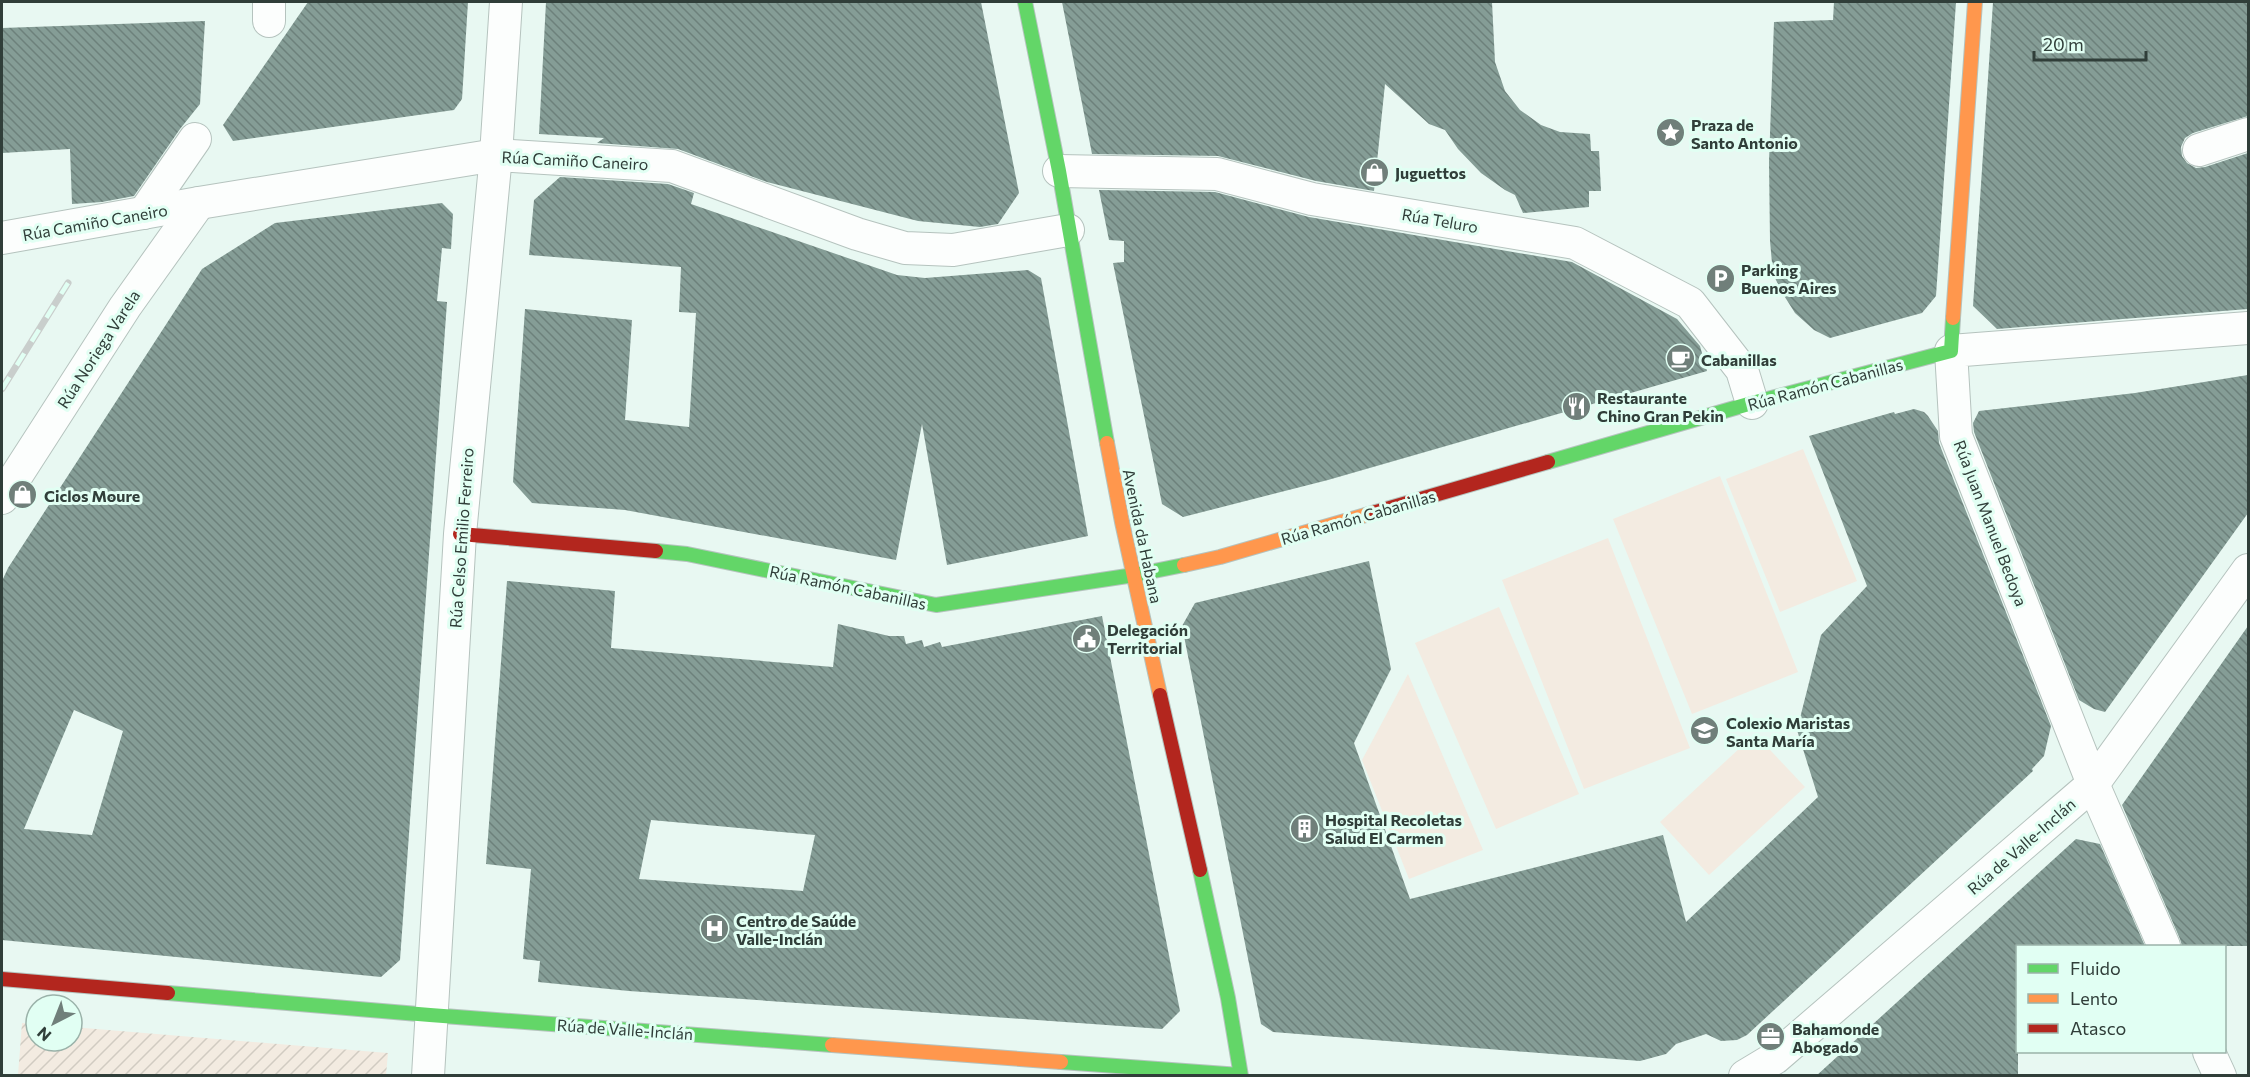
<svg xmlns="http://www.w3.org/2000/svg" width="2250" height="1077" font-family="Commissioner,sans-serif">
	<style>
		.green { fill: #f3ebe1 }
		.garden { fill: url(#garden-furrows) }
		.building { fill: url(#building-back-hatch); fill-rule: evenodd }
		.lines { fill: none; stroke-linecap: round; stroke-linejoin: round }
		.street-casing { stroke: #b5c3be; stroke-width: 34 }
		.fast-casing { stroke: #b5c3be; stroke-width: 16 }
		.slow-casing { stroke: #b5c3be; stroke-width: 16 }
		.jam-casing { stroke: #b5c3be; stroke-width: 16 }
		.street { stroke: #fcfefd; stroke-width: 32 }
		.fast { stroke: #63d668; stroke-width: 14 }
		.slow { stroke: #ff974d; stroke-width: 14 }
		.jam { stroke: #b3261e; stroke-width: 14 }
		.rail-casing { stroke: #c9cecc; stroke-width: 7 }
		.rail { stroke: #e1fff3; stroke-width: 4.5; stroke-dasharray: 14; stroke-linecap: butt }
		.labels { text-anchor: middle; dominant-baseline: central; stroke-width: 6; stroke-linejoin: round; paint-order: stroke }
		.poi-label { font-size: 16px; font-weight: bold; fill: #303e39; stroke: #e1fff3; text-anchor: start }
		.street-label { font-size: 16px; fill: #303e39; stroke: #e1fff3 }
	</style>
	<defs>
		<pattern id="garden-furrows" width="10" height="10" patternUnits="userSpaceOnUse" patternTransform="scale(1.5)"><rect width="10" height="10" fill="#f3ebe1"/><path d="M-1 1l2-2M0 10L10 0M9 11l2-2" fill="none" stroke="#d1cbc2"/></pattern>
		<pattern id="building-back-hatch" width="6" height="6" patternUnits="userSpaceOnUse" patternTransform="scale(1.5)"><rect width="6" height="6" fill="#859d96"/><path d="M-1 5l2 2M0 0l6 6M5-1l2 2" fill="none" stroke="#6d817b"/></pattern>
	</defs>
	<rect width="100%" height="100%" fill="#e8f8f2"/>
	<!-- green -->
	<g class="green">
		<path d="M1803 449 1857 581 1780 612 1726 479Z"/>
		<path d="M1720 476 1798 672 1692 714 1613 519Z"/>
		<path d="M1608 538 1690 748 1584 789 1502 580Z"/>
		<path d="M1499 607 1579 794 1496 829 1415 643Z"/>
		<path d="M1408 674 1483 850 1409 879 1362 760Z"/>
		<path d="M1755 734 1805 787 1709 875 1660 822Z"/>
	</g>
	<!-- garden -->
	<path class="garden" d="M22 1023 36 1024V1041H72V1027L388 1053 386 1075H18Z"/>
	<!-- building -->
	<g class="building">
		<path d="M308 2H468L462 99 454 110 233 141 223 125Z"/>
		<path d="M546 2H981L1019 193 998 224 980 227 918 221 767 182 678 149 597 143 604 138 539 134Z"/>
		<path d="M1062 2H1492L1495 62 1505 91 1520 110 1541 125 1560 132 1590 134 1591 151H1599L1601 191H1589V207L1523 213 1515 195 1505 190 1481 173 1458 149 1445 130 1429 124 1385 84 1374 191 1316 181 1218 156 1092 154Z"/>
		<path d="M1834 2H1956L1936 296 1922 313 1830 338 1814 330 1795 313 1783 294 1773 274 1770 241 1769 162 1774 22 1833 20Z"/>
		<path d="M1993 2H2248V116L2193 133 2185 138 2181 147 2182 156 2187 163 2196 168 2205 167 2248 153V309L1997 329 1973 306Z"/>
		<path d="M205 21 200 104 180 129 134 196 102 202 72 204 70 149 2 153V28Z"/>
		<path d="M560 177 668 184 694 193 691 204 897 275 925 278 1028 270 1041 278 1088 536 947 565 922 424 896 560 625 510 532 503 513 482 525 309 632 320 625 420 689 427 696 313 679 312 681 267 529 255 534 200Z"/>
		<path d="M1099 190 1215 192 1309 217 1572 262 1677 319 1700 346 1707 371 1328 480 1183 517 1162 504 1113 263 1124 262V241L1109 240Z"/>
		<path d="M442 203 453 214 451 249 442 248 437 301 447 302 400 960 381 977 2 940V581L8 568 202 269 275 223ZM74 710 123 731 92 835 24 829Z"/>
		<path d="M2248 375V513L2105 712 2094 709 2079 700 1974 432 1973 423 1979 411 2135 393Z"/>
		<path d="M1914 409 1924 412 1928 416 1938 431 1939 443 2051 726 2044 756 2032 769 2033 771 1747 1035 1737 1040 1721 1041 1706 1034 1676 1044 1666 1054 1640 1061 1273 1032 1261 1024 1182 626 1195 603 1369 561 1391 669 1354 743 1410 899 1663 835 1686 922 1818 797 1797 730 1821 635 1867 586 1809 436 1894 412 1895 414Z"/>
		<path d="M507 581 615 591 611 648 833 667 838 624 889 636H904L906 644 922 640 924 647 940 642 942 647 1102 616 1180 1011 1162 1029 629 991 538 982 540 961 523 959 531 869 486 864ZM651 820 815 835 803 891 639 879Z"/>
		<path d="M2248 626V946H2182L2180 939 2122 805Z"/>
		<path d="M2076 839 2100 844 2145 946H2018V1076H1816Z"/>
	</g>
	<g class="lines">
		<defs>
			<g id="street">
				<path d="M269 21V2"/>
				<path d="M2199 150 2248 134"/>
				<path d="M1059 171 1217 174 1312 199 1575 243 1690 303 1742 370 1752 403"/>
				<path d="M144 213 195 139"/>
				<path d="M2 238 199 203 496 155 672 166 857 234 905 248 953 250 1068 230"/>
				<path d="M2 498 125 307 199 203"/>
				<path d="M2164 946 2093 784 1956 436 1951 351 2248 328"/>
				<path d="M2209 1052 2220 1076"/>
				<path d="M428 1076 460 534 496 155 506 2"/>
				<path d="M1745 1076 1775 1058 2093 784 2248 570"/>
			</g>
			<g id="fast">
				<path d="M1025 2 1059 171 1107 443"/>
				<path d="M1548 462 1752 403 1951 351 1953 318"/>
				<path d="M656 551 687 554 936 605 1134 575 1184 565"/>
				<path d="M1200 870 1228 998 1241 1076"/>
				<path d="M168 993 430 1015 832 1045"/>
				<path d="M1061 1062 1240 1075"/>
			</g>
			<g id="slow">
				<path d="M1953 318 1975 2"/>
				<path d="M1107 443 1122 522 1160 695"/>
				<path d="M1184 565 1220 557 1376 512"/>
				<path d="M832 1045 1061 1062"/>
			</g>
			<g id="jam">
				<path d="M1376 512 1548 462"/>
				<path d="M460 534 656 551"/>
				<path d="M1160 695 1200 870"/>
				<path d="M2 979 168 993"/>
			</g>
		</defs>
		<!-- street casing -->
		<use href="#street" class="street-casing"/>
		<!-- fast casing -->
		<use href="#fast" class="fast-casing"/>
		<!-- slow casing -->
		<use href="#slow" class="slow-casing"/>
		<!-- jam casing -->
		<use href="#jam" class="jam-casing"/>
		<!-- street -->
		<use href="#street" class="street"/>
		<!-- fast -->
		<use href="#fast" class="fast"/>
		<!-- slow -->
		<use href="#slow" class="slow"/>
		<!-- jam -->
		<use href="#jam" class="jam"/>
		<defs>
			<path id="rail" d="M2 389 68 283"/>
		</defs>
		<!-- rail casing -->
		<use href="#rail" class="rail-casing"/>
		<!-- rail -->
		<use href="#rail" class="rail"/>
	</g>
	<!-- icons -->
	<defs>
		<symbol id="sight-disc" viewBox="-11 -11 22 22"><circle r="9.5" fill="#707f7a" stroke="#e1fff3"/><path d="M0-6L1.8-2.2L6-1.7L2.9 1.2L3.7 5.4L0 3.3L-3.7 5.4L-2.9 1.2L-6-1.7L-1.8-2.2Z" fill="#fff"/></symbol>
		<symbol id="shop-disc" viewBox="-11 -11 22 22"><circle r="9.5" fill="#707f7a" stroke="#e1fff3"/><path d="M-5-2.5h2.3a2.7 3.5 0 0 1 5.4 0H5L5.5 6h-11ZM-1.5-2.5h3a1.5 2.3 0 0 0-3 0Z" fill="#fff"/></symbol>
		<symbol id="parking-disc" viewBox="-11 -11 22 22"><circle r="9.5" fill="#707f7a" stroke="#e1fff3"/><path d="M-3.5-5.5H1a3.5 3.5 0 0 1 0 7H-1V5.5H-3.5ZM-1-3.4V-.6H.8a1.4 1.4 0 0 0 0-2.8Z" fill="#fff"/></symbol>
		<symbol id="cafe-disc" viewBox="-11 -11 22 22"><circle r="9.5" fill="#707f7a" stroke="#e1fff3"/><path d="M-5.5-4.5H6V0H3Q3 3.5 0 3.5H-2.5Q-5.5 3.5-5.5 0ZM3-3.2v2h1.7v-2ZM-6 4.5H4V6H-6Z" fill="#fff"/></symbol>
		<symbol id="restaurant-disc" viewBox="-11 -11 22 22"><circle r="9.5" fill="#707f7a" stroke="#e1fff3"/><path d="M-5-6h1v4h1v-4h1v4h1v-4h1v5L-1.5 .5V6h-2V.5L-5-1ZM5-6V6H3V1.5H1.5Q1.5-4 5-6Z" fill="#fff"/></symbol>
		<symbol id="civic-disc" viewBox="-11 -11 22 22"><circle r="9.5" fill="#707f7a" stroke="#e1fff3"/><path d="M-.6-6.5H3V-4.5H.6V-3L4-1V1h2V6H-6V1h2V-1L-.6-3ZM-1.2 2.5V6h2.4V2.5Z" fill="#fff"/></symbol>
		<symbol id="school-disc" viewBox="-11 -11 22 22"><circle r="9.5" fill="#707f7a" stroke="#e1fff3"/><path d="M0-5L7-2L0 1L-7-2ZM-4 1L0 2.5L4 1V4Q0 6-4 4Z" fill="#fff"/></symbol>
		<symbol id="building-disc" viewBox="-11 -11 22 22"><circle r="9.5" fill="#707f7a" stroke="#e1fff3"/><path d="M-4-6H4V6H1V3H-1V6H-4ZM-2.5-4.3h1.7v1.8h-1.7ZM.8-4.3h1.7v1.8H.8ZM-2.5-1h1.7V.8h-1.7ZM.8-1h1.7V.8H.8Z" fill="#fff"/></symbol>
		<symbol id="hospital-disc" viewBox="-11 -11 22 22"><circle r="9.5" fill="#707f7a" stroke="#e1fff3"/><path d="M-5-5h3v3.5h4V-5h3V5h-3V1.5h-4V5h-3Z" fill="#fff"/></symbol>
		<symbol id="office-disc" viewBox="-11 -11 22 22"><circle r="9.5" fill="#707f7a" stroke="#e1fff3"/><path d="M-6-3h4V-5.5h4V-3h4V5H-6ZM-1-4.5V-3h2v-1.5ZM-6 0V1H6V0Z" fill="#fff"/></symbol>
	</defs>
	<g fill-rule="evenodd">
		<use href="#sight-disc" x="1654" y="116" width="33" height="33"/>
		<use href="#shop-disc" x="1358" y="156" width="33" height="33"/>
		<use href="#parking-disc" x="1704" y="262" width="33" height="33"/>
		<use href="#cafe-disc" x="1664" y="342" width="33" height="33"/>
		<use href="#restaurant-disc" x="1560" y="390" width="33" height="33"/>
		<use href="#shop-disc" x="6" y="478" width="33" height="33"/>
		<use href="#civic-disc" x="1070" y="622" width="33" height="33"/>
		<use href="#school-disc" x="1688" y="714" width="33" height="33"/>
		<use href="#building-disc" x="1288" y="812" width="33" height="33"/>
		<use href="#hospital-disc" x="698" y="912" width="33" height="33"/>
		<use href="#office-disc" x="1754" y="1020" width="33" height="33"/>
	</g>
	<g class="labels">
		<!-- poi labels -->
		<g class="poi-label">
			<text x="1691" y="124">Praza de<tspan x="1691" dy="18">Santo Antonio</tspan></text>
			<text x="1395" y="172">Juguettos</text>
			<text x="1741" y="269">Parking<tspan x="1741" dy="18">Buenos Aires</tspan></text>
			<text x="1701" y="359">Cabanillas</text>
			<text x="1597" y="397">Restaurante<tspan x="1597" dy="18">Chino Gran Pekin</tspan></text>
			<text x="44" y="495">Ciclos Moure</text>
			<text x="1107" y="629">Delegación<tspan x="1107" dy="18">Territorial</tspan></text>
			<text x="1726" y="722">Colexio Maristas<tspan x="1726" dy="18">Santa María</tspan></text>
			<text x="1325" y="819">Hospital Recoletas<tspan x="1325" dy="18">Salud El Carmen</tspan></text>
			<text x="736" y="920">Centro de Saúde<tspan x="736" dy="18">Valle-Inclán</tspan></text>
			<text x="1792" y="1028">Bahamonde<tspan x="1792" dy="18">Abogado</tspan></text>
		</g>
		<!-- street labels -->
		<g class="street-label">
			<text transform="translate(575 160) rotate(3)">Rúa Camiño Caneiro</text>
			<text transform="translate(1440 220) rotate(10)">Rúa Teluro</text>
			<text transform="translate(95 222) rotate(-10)">Rúa Camiño Caneiro</text>
			<text transform="translate(98 349) rotate(-57)">Rúa Noriega Varela</text>
			<text transform="translate(1825 384) rotate(-15)">Rúa Ramón Cabanillas</text>
			<text transform="translate(1358 517) rotate(-16)">Rúa Ramón Cabanillas</text>
			<text transform="translate(1991 523) rotate(69)">Rúa Juan Manuel Bedoya</text>
			<text transform="translate(1143 536) rotate(78)">Avenida da Habana</text>
			<text transform="translate(461 538) rotate(-86)">Rúa Celso Emilio Ferreiro</text>
			<text transform="translate(848 587) rotate(12)">Rúa Ramón Cabanillas</text>
			<text transform="translate(2021 846) rotate(-41)">Rúa de Valle-Inclán</text>
			<text transform="translate(625 1029) rotate(4)">Rúa de Valle-Inclán</text>
		</g>
	</g>
	<!-- border -->
	<rect width="2250" height="1077" fill="none" stroke="#303e39" stroke-width="6"/>
	<!-- legend -->
	<rect x="2016" y="945" width="210" height="108" fill="#e1fff3" stroke="#9ab2a9" stroke-width="1.5"/>
	<rect x="2028" y="964" width="30" height="9" fill="#63d668" stroke="#9ab2a9" stroke-width="1.5"/>
	<text x="2070" y="975" font-size="18" fill="#303e39">Fluido</text>
	<rect x="2028" y="994" width="30" height="9" fill="#ff974d" stroke="#9ab2a9" stroke-width="1.5"/>
	<text x="2070" y="1005" font-size="18" fill="#303e39">Lento</text>
	<rect x="2028" y="1024" width="30" height="9" fill="#b3261e" stroke="#9ab2a9" stroke-width="1.5"/>
	<text x="2070" y="1035" font-size="18" fill="#303e39">Atasco</text>
	<!-- north arrow -->
	<g transform="translate(54 1023) rotate(222)"><circle r="28" fill="#e1fff3" stroke="#9ab2a9" stroke-width="1.5"/>
	<path d="M0-4.5L10 22L0 15L-10 22Z" fill="#707f7a"/>
	<text y="-9" font-size="16" font-weight="bold" text-anchor="middle" fill="#303e39">N</text>
	</g>
	<!-- scale -->
	<path d="M2034 51v9h112v-9" fill="none" stroke="#303e39" stroke-width="3"/>
	<text x="2043" y="51" font-size="18" fill="#303e39" stroke="#e1fff3" stroke-width="4.5" paint-order="stroke">20 m</text>
</svg>
